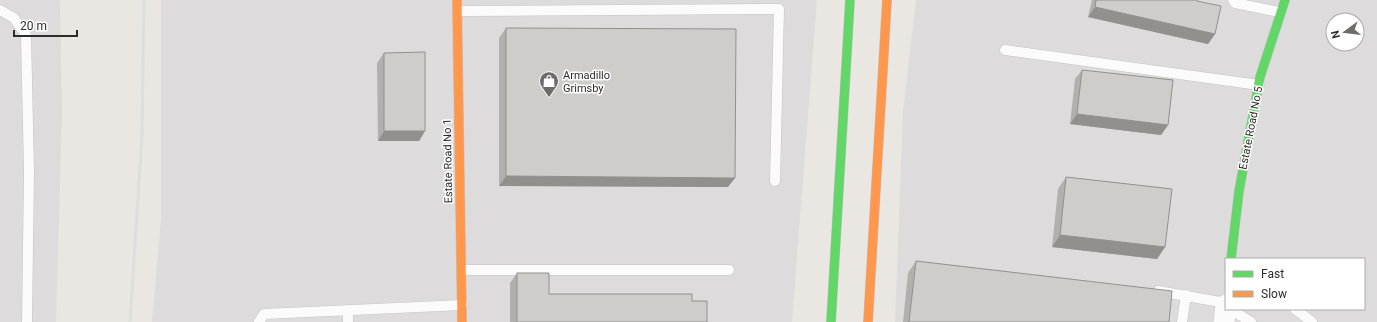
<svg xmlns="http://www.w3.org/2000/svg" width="1377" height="322" font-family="Roboto,sans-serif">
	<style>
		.industrial { fill: #dedbdd; fill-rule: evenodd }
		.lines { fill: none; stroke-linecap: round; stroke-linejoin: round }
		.lane-casing { stroke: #c4c3c3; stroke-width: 11 }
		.street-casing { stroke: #c4c3c3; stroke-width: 22 }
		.fast-casing { stroke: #c4c3c3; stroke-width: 10 }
		.slow-casing { stroke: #c4c3c3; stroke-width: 10 }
		.lane { stroke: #fcfbfb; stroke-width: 10 }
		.street { stroke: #fcfbfb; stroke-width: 21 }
		.fast { stroke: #63d668; stroke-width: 9 }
		.slow { stroke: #ff974d; stroke-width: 9 }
		.rail { stroke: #dededf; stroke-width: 3 }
		.wall { fill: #b2b0ad }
		.shaded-wall { fill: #91908d }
		.building { fill: #cfcdc9; stroke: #91908d }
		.labels { text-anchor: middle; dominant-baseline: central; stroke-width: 3; stroke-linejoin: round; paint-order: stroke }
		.poi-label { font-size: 11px; fill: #2c2c2c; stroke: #fff; text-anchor: start }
		.street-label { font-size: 11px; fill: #2c2c2c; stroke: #fff }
	</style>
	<rect width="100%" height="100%" fill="#eae7e2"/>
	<!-- industrial -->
	<g class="industrial">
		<path d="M0 0H60L62 113 56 322H0Z"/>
		<path d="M161 0H817L792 322H152L161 218Z"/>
		<path d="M916 0H1377V322H895L903 111ZM1333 20H1357V44H1333ZM1226 259H1364V309H1226Z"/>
	</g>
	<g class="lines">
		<defs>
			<g id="lane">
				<path d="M1233 0 1235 3 1279 12"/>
				<path d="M0 10 14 18 26 35 29 172 27 322"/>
				<path d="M458 11 779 9 775 181"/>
				<path d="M1005 50 1259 85"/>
				<path d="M462 270H729"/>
				<path d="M1158 291 1226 303"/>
				<path d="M1230 309 1251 322"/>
				<path d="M1295 309 1312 322"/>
				<path d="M348 311V322"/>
				<path d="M259 322 264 314 462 305"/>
				<path d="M1182 322 1186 295"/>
			</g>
			<path id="street" d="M1224 322 1226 305"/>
			<g id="fast">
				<path d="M1231 259 1239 191 1260 77 1285 0"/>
				<path d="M831 322 850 0"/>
			</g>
			<g id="slow">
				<path d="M457 0 462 322"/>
				<path d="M868 322 887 0"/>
			</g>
		</defs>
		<!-- lane casing -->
		<use href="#lane" class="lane-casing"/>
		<!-- street casing -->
		<use href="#street" class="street-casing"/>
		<!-- fast casing -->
		<use href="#fast" class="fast-casing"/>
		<!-- slow casing -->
		<use href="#slow" class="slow-casing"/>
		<!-- lane -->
		<use href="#lane" class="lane"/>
		<!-- street -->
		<use href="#street" class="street"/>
		<!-- fast -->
		<use href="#fast" class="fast"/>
		<!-- slow -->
		<use href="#slow" class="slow"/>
		<!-- rail -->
		<path class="rail" d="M130 322 142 135 144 0"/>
	</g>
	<!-- wall -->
	<g class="wall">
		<path d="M1092 0H1197L1215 34 1208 44 1088 17Z"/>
		<path d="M506 28 728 187 499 186V38Z"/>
		<path d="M384 53 425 131 419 141H378L377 63Z"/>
		<path d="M1082 70 1168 125 1161 135 1070 124 1075 79Z"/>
		<path d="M1066 177 1165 247 1157 259 1052 247 1058 189Z"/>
		<path d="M916 261 1169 322H903L908 273Z"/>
		<path d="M517 273 549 294 692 301 707 322H510V283Z"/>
	</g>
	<!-- shaded-wall -->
	<g class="shaded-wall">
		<path d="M1095 7 1215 34 1208 44 1088 17Z"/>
		<path d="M1077 114 1168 125 1161 135 1070 124Z"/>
		<path d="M384 131H425L419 141H378Z"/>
		<path d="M506 176 735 178 728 187 499 186Z"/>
		<path d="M1060 235 1165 247 1157 259 1052 247Z"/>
	</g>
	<!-- building -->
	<g class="building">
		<path d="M1096 0H1197V1L1221 6 1215 34 1095 7Z"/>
		<path d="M506 28 736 29 735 178 506 176Z"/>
		<path d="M425 52V131H384V53Z"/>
		<path d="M1082 70 1173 80 1168 125 1077 114Z"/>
		<path d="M1066 177 1172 189 1165 247 1060 235Z"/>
		<path d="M916 261 1172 291 1169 322H909Z"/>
		<path d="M517 273H549V294H692V301H707V322H517Z"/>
	</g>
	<!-- icons -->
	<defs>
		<symbol id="shop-pin" viewBox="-11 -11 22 30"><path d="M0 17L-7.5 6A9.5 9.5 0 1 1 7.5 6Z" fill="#6e6d6c" stroke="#fff"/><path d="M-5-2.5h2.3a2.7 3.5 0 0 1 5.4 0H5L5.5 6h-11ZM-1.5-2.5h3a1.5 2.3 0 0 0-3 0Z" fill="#fff"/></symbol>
	</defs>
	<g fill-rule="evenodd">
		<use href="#shop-pin" x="538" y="70" width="22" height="30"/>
	</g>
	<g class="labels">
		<!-- poi labels -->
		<g class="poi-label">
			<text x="563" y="75">Armadillo<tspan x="563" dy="13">Grimsby</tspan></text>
		</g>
		<!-- street labels -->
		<g class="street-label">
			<text transform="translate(1251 128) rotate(-79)">Estate Road No 5</text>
			<text transform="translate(448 161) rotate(-91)">Estate Road No 1</text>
		</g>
	</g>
	<!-- legend -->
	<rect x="1225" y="258" width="140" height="52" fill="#ffffff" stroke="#ababab"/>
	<rect x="1233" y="271" width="20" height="6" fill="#63d668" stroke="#ababab"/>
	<text x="1261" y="278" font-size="12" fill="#2c2c2c">Fast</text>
	<rect x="1233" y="291" width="20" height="6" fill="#ff974d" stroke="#ababab"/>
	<text x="1261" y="298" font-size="12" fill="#2c2c2c">Slow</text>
	<!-- north arrow -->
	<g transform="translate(1345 32) rotate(255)"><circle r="19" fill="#ffffff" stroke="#ababab"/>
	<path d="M0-3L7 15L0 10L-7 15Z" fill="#6e6d6c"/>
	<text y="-6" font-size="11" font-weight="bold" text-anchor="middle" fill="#2c2c2c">N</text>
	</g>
	<!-- scale -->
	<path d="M14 30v6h63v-6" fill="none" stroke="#2c2c2c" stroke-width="2"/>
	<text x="20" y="30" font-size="12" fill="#2c2c2c" stroke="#ffffff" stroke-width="3" paint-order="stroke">20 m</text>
</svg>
